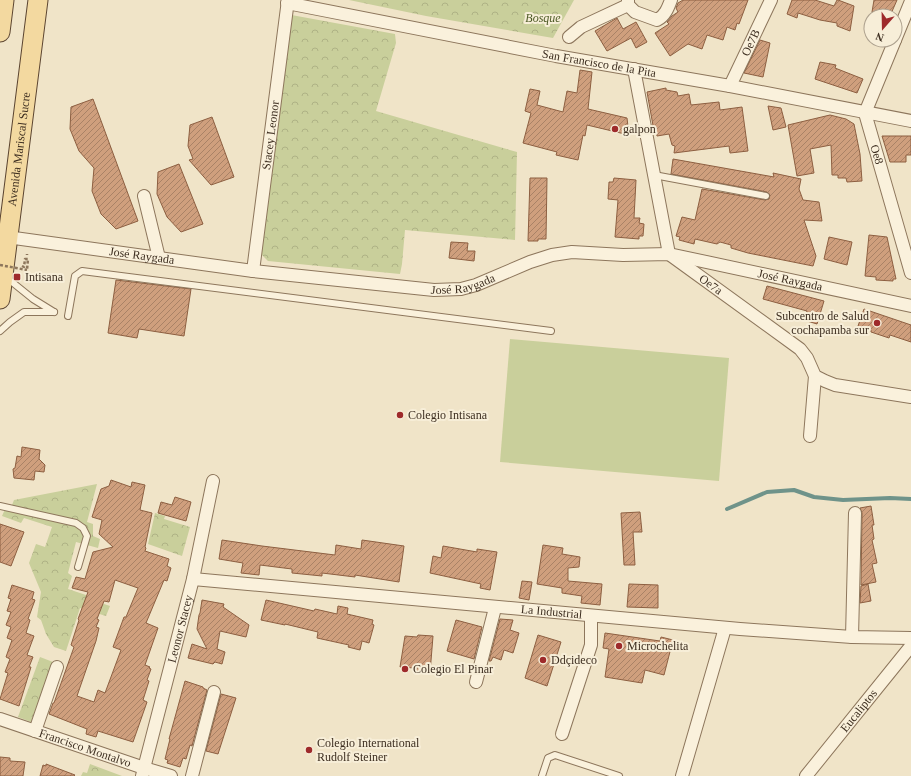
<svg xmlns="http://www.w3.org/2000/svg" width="911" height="776" font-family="'Times New Roman',serif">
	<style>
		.grass { fill: #c9cf9b }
		.park { fill: url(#park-crowns) }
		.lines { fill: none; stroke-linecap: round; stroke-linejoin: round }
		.stream { stroke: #6f938a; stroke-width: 4 }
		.building { fill: url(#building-hatch); stroke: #8d5f41; fill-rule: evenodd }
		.lane-casing { stroke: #8d765c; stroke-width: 8 }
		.street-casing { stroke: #8d765c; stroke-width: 14 }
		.primary-casing { stroke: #5b4430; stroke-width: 21 }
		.path { stroke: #8d765c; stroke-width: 2.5; stroke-dasharray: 3 2; stroke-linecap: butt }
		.lane { stroke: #faf1dc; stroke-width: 6 }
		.street { stroke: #faf1dc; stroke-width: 12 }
		.primary { stroke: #f3d9a0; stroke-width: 19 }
		.path-bridge { stroke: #8d765c; stroke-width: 2.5; stroke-dasharray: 3 2; stroke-linecap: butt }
		.poi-dot { fill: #9e2a2b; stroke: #f7eed8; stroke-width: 1.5 }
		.labels { text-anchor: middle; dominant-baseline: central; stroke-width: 4; stroke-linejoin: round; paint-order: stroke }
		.park-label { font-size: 12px; font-style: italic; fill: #4d5a26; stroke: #f7eed8 }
		.street-label { font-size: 12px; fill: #3d2e20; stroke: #f7eed8 }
		.poi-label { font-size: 12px; fill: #3d2e20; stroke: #f7eed8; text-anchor: start }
	</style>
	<defs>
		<pattern id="park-crowns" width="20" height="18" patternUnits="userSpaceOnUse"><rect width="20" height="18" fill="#c9cf9b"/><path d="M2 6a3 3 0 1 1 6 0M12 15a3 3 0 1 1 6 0" fill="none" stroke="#aeb285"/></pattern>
		<pattern id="building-hatch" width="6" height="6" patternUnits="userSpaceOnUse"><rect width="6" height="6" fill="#cf9f7d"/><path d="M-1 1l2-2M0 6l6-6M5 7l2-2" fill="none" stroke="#a98266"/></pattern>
	</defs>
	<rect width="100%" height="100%" fill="#f0e4c8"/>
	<!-- grass -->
	<path class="grass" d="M510 339 729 358 719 481 500 462Z"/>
	<!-- park -->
	<g class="park">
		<path d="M349 0H574L553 38 426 16Z"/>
		<path d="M286 14 395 34 396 43 376 111 517 152 515 240 405 230 402 264 400 274 268 261 262 255 260 246Z"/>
		<path d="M97 484 87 522 93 524V536L100 539 98 548 76 542 68 573 72 576 68 589 86 595V598L110 606 106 616 80 608 66 651 54 647 46 634 41 620 37 617 41 592 29 563 36 544 45 547 52 527 24 518 21 523 2 516 6 507 12 505 14 500Z"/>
		<path d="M155 513 165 516 164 519 190 527 182 556 148 544Z"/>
		<path d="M40 657 53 662 31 722 18 717Z"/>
		<path d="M90 764 122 776H81L83 772 87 773Z"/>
	</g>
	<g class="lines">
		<!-- stream -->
		<path class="stream" d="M727 509 767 492 794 490 814 497 843 500 890 498 911 499"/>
	</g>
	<!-- building -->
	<g class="building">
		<path d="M683 0H748L739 24 737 23 735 30 727 27 723 40 707 35 702 49 688 44 670 56 655 33 669 24 667 22 672 16 678 12 676 8 678 3Z"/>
		<path d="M792 0H815L834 6 837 0H838L854 6 850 31 837 26V23L820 20 798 13 797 18 787 14Z"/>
		<path d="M874 0H897L890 16H885L872 12Z"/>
		<path d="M617 18 623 29 636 22 647 42 636 48 631 38 607 51 595 31Z"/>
		<path d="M760 40 770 43 763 77 744 73Z"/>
		<path d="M820 62 836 65 835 68 863 79 857 93 815 79Z"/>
		<path d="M580 70 592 72 588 109 627 118 629 135 587 125 585 136 583 135 578 160 556 155 557 152 523 143 531 113 525 111 530 89 540 91 537 105 563 112 567 91 577 93Z"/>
		<path d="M666 88V90L677 92 678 96 689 94 691 105 719 102 720 110 742 107 748 151 730 153 729 146 674 153 675 146 672 145 669 134 657 136 656 131H654L647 92Z"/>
		<path d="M93 99 138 221 116 229 101 214 92 191 94 168 79 151 70 129 71 107Z"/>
		<path d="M768 106 781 108 786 127 773 130Z"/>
		<path d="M830 115 846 119 854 124 860 154 862 181 847 182 846 178H838V175H832L831 145 810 149 814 173 797 176 788 125Z"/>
		<path d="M212 117 234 177 211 185 189 160 193 159 188 146 190 125Z"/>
		<path d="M882 136H911V155H906V162H890Z"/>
		<path d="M673 159 774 177 773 173 801 179 799 189 803 200 819 202 822 221 804 220 816 256 813 266 748 253 731 248V245L720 242 717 244 695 239 694 244 679 240 680 237 676 236 682 217 695 220 702 189 765 200 769 199 770 195 767 192 671 174Z"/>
		<path d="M179 164 203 224 181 232 167 217 157 194 158 172Z"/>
		<path d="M530 178H547L546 239H538V241H528Z"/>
		<path d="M614 178 636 180 634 218H640L639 223 644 224 643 236H639V239L615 237 618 200 608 199 609 182H613Z"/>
		<path d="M869 235 887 237 896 279H893V281L876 280V277L865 276Z"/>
		<path d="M829 237 852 242 847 265 824 259Z"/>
		<path d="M451 242 468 243 467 251H475L474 261 449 258Z"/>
		<path d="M116 280 191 289 184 336 139 329 137 338 108 333Z"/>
		<path d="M767 286 824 301 817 324 804 320 807 311 763 299Z"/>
		<path d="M864 309 911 325V342L890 335 889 338 871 332V330L858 326Z"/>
		<path d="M22 447 40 450 39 459 45 465 44 472 35 471 34 480 14 478 13 469 15 468 17 456 21 457Z"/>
		<path d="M111 480 131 487 132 482 145 485 140 510 152 513 145 547 146 548 145 551 169 559 167 566 171 568 167 581 164 580 146 623 158 628 145 665 150 667 149 668 151 669 147 680 149 681 143 700 147 702 133 742 98 731 96 737 86 734 87 729 49 714 53 703H54L74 647 71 645 79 620 78 619 88 592 72 588 76 577 85 579 93 552 113 547 99 534 102 520 92 517 101 489 109 486ZM115 580 138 588 126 617H124L113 647 121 650 105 693 98 690 94 702 77 696 96 641 99 628 96 627 99 620 97 619 104 601 109 602Z"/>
		<path d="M175 497 191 502 186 521 158 513 161 502 172 505Z"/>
		<path d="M871 506 874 525H872L874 539 872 540 877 563 872 564 876 582 861 585 862 513 860 508Z"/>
		<path d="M640 512 642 532H633L635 565H624L621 513Z"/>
		<path d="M0 524 24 532 11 566 0 562Z"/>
		<path d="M222 540 262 546 335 555 336 545 361 549 362 540 404 546 399 582 355 575V577L322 573V576L292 573V569L260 565 259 575 241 573 243 563 219 559Z"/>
		<path d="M543 545 563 548 562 554 580 557 579 567 568 568V581L602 584 600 605 581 603 582 596 562 593V588L537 584Z"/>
		<path d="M443 546 477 552V549L497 552 490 590 480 588 481 584 430 573 433 556 441 558Z"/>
		<path d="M522 581 532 582 529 600 519 598Z"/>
		<path d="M629 584 658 585V608L627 607Z"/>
		<path d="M868 584 871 601 860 603 861 586Z"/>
		<path d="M12 585 34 592 32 599 35 600 28 619 30 620 26 633 34 636 27 655 33 657 29 667H31L19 706 0 699 8 673 5 672 10 659 6 657 12 640 7 638 11 627 6 625 11 612 7 611 11 599 8 598Z"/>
		<path d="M202 600 224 604 223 607 249 625 246 637 220 631 217 649 225 652 222 664 215 662 213 664 188 658 192 644 207 649 197 629 199 615 200 613Z"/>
		<path d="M266 600 314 611 315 609 337 614 338 606 348 608 347 614 373 620 372 624 374 625 369 643 362 641 360 650 348 647 349 645 317 638 318 632 285 624V625L261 620Z"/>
		<path d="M500 619 513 620 510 630 519 633 513 653 504 650 501 660 493 657 491 661H489Z"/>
		<path d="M456 620 482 627 474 659 447 651Z"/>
		<path d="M605 633 660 641 661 637 673 640 664 675 645 670 642 683 605 677 609 649 603 648Z"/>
		<path d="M418 635 433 636 430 673 414 671V668L400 667 405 636 417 637Z"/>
		<path d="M538 635 561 642 547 686 525 678Z"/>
		<path d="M185 681 203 687V688L207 690 192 746 190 745 186 759 183 758 180 767 167 763 168 760 165 759 170 739H169Z"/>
		<path d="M221 694 236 698 218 754 206 751Z"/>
		<path d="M0 757 10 758V761L25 762 23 776H0Z"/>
		<path d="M46 764 75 775 74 776H40L43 765 46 766Z"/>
	</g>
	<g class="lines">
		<defs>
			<g id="lane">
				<path d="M654 175 766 196"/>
				<path d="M7 278 33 299 54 312"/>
				<path d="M68 316 75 276 82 271 551 331"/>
				<path d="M0 331 10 322 24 312H54"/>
				<path d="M0 506 76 523 83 528 87 536 78 567"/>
				<path d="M542 776 548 758 555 755 619 776"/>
			</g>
			<g id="street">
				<path d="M628 0V5L635 12 657 20C665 16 668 8 671 0"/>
				<path id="s1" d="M287 3 556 56 730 86 911 121"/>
				<path d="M569 37 581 27 628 5"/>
				<path id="s2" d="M895 40 865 113 911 273"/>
				<path d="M895 40 911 1"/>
				<path id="s3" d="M634 69 669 254 800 349 807 358 815 376 825 381 835 385 911 397"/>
				<path id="s4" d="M730 86 771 0"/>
				<path d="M144 196 159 258"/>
				<path id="s5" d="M7 237 253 271 434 290 461 289 476 285 530 262 552 255 572 252 623 255 669 254 911 306"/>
				<path id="s6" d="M253 271 288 0"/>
				<path d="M810 436 815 376"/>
				<path id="s7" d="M193 579 740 629 852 637 911 638"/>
				<path d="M852 637 855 513"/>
				<path d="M476 682 495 608"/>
				<path id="s8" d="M0 719 144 768 171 776"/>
				<path d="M35 731 57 667"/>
				<path d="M562 734 591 645V616"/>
				<path id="s9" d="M142 776 193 579 213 481"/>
				<path d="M192 776 214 692"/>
				<path d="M682 776 725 628"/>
				<path id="s10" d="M806 776 911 646"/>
			</g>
			<g id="primary">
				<path d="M0 32 4 0"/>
				<path id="s11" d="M0 299 38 0"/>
			</g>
		</defs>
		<!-- lane casing -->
		<use href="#lane" class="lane-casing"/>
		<!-- street casing -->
		<use href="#street" class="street-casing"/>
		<!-- primary casing -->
		<use href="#primary" class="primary-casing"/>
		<!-- path -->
		<g class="path">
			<path d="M27 254V255"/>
			<path d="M22 266 24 267 25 259H28L27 270"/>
		</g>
		<!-- lane -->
		<use href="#lane" class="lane"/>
		<!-- street -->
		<use href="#street" class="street"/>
		<!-- primary -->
		<use href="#primary" class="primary"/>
		<!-- path-bridge -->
		<path class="path-bridge" d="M0 265 27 270"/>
	</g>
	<!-- markers -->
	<g class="poi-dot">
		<circle cx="615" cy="129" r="4"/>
		<rect x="13" y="273" width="8" height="8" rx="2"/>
		<circle cx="877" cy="323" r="4"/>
		<circle cx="400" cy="415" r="4"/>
		<circle cx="619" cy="646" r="4"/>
		<circle cx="543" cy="660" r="4"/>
		<circle cx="405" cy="669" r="4"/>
		<circle cx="309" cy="750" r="4"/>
	</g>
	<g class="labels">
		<!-- park labels -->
		<g class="park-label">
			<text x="543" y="18">Bosque</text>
		</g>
		<!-- street labels -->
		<g class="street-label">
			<text stroke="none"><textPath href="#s4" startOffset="48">Oe7B</textPath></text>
			<text stroke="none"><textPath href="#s1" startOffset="318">San Francisco de la Pita</textPath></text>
			<text stroke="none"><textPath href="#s6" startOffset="137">Stacey Leonor</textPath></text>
			<text stroke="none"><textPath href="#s11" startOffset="151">Avenida Mariscal Sucre</textPath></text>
			<text stroke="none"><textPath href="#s2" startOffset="122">Oe8</textPath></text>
			<text stroke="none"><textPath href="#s5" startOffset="136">José Raygada</textPath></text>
			<text stroke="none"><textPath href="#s5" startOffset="796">José Raygada</textPath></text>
			<text stroke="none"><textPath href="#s5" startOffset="460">José Raygada</textPath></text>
			<text stroke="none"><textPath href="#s3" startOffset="240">Oe7a</textPath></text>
			<text stroke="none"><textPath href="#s7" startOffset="360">La Industrial</textPath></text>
			<text stroke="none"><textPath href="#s9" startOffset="152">Leonor Stacey</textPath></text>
			<text stroke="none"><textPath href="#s10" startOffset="84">Eucaliptos</textPath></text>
			<text stroke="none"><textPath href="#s8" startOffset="90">Francisco Montalvo</textPath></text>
		</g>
		<!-- poi labels -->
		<g class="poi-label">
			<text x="623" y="129">galpon</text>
			<text x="25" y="277">Intisana</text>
			<text x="869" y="316" text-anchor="end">Subcentro de Salud<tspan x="869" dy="14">cochapamba sur</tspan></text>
			<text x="408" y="415">Colegio Intisana</text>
			<text x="627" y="646">Microchelita</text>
			<text x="551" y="660">Ddçideco</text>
			<text x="413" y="669">Colegio El Pinar</text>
			<text x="317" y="743">Colegio International<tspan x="317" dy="14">Rudolf Steiner</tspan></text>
		</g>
	</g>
	<!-- north arrow -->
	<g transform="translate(883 28) rotate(200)"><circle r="19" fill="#f7eed8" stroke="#ada18e"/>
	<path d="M0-3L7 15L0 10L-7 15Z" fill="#9e2a2b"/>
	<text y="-6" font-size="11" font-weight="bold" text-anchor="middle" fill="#3d2e20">N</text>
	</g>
</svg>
